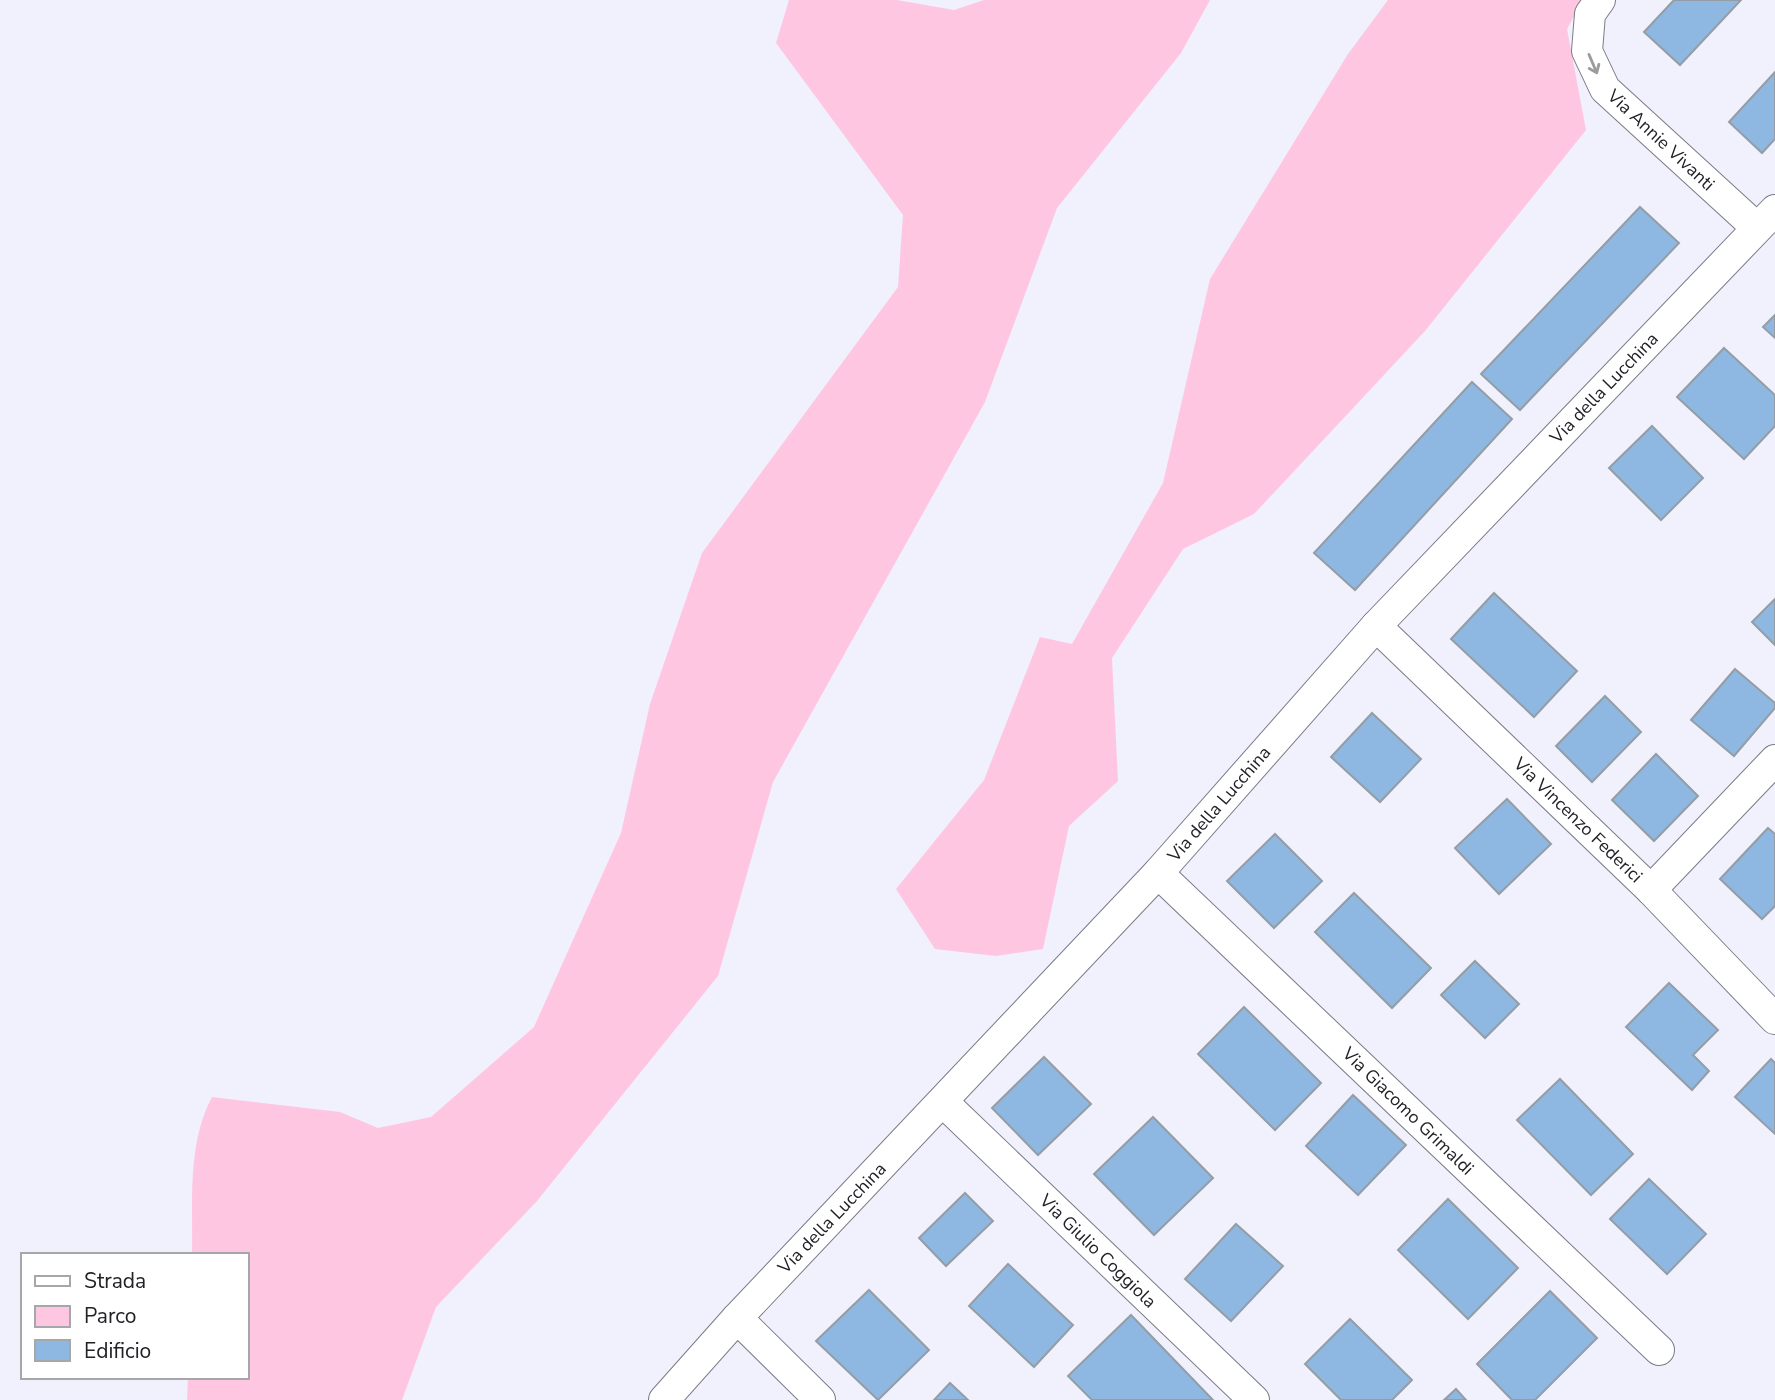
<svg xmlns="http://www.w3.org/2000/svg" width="1775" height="1400" font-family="'Nunito Sans',sans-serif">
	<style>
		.green { fill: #ffc6e1 }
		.building { fill: #8eb8e1; stroke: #949da6; stroke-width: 2 }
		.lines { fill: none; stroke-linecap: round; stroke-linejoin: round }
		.street-casing { stroke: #7a7b86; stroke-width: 32 }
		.street { stroke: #fff; stroke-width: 30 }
		.oneway { stroke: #9b9c9d }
		.labels { text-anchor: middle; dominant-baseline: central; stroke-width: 7; stroke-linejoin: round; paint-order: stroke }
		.street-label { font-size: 18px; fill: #212226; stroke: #fff }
	</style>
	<rect width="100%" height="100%" fill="#f0f1fd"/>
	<!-- green -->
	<g class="green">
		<path d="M789 0H897L954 10 984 0H1210L1181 53 1057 208 985 402 773 782 718 976 537 1201 436 1307 402 1400H187L188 1377H247V1255H192C193 1203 187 1144 212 1097L340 1112 378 1128 431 1117 534 1027 621 833 650 704 702 553 898 287 903 215 776 43Z"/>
		<path d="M1388 0H1583L1567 29 1586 130 1425 331 1254 514 1183 549 1112 658 1118 781 1069 826 1043 949 996 956 935 949 896 889 984 780 1040 637 1072 644 1163 483 1210 279 1348 54Z"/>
	</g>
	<!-- building -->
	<g class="building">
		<path d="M1674 0H1741L1680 65 1644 32Z"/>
		<path d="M1775 72V139L1762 153 1729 122Z"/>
		<path d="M1640 207 1679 243 1520 410 1481 374Z"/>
		<path d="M1775 315V338L1763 327Z"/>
		<path d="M1724 348 1775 395V426L1744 459 1677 397Z"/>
		<path d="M1472 382 1512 419 1355 590 1314 553Z"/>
		<path d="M1652 426 1703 478 1661 520 1609 468Z"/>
		<path d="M1494 593 1577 671 1534 717 1451 639Z"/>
		<path d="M1775 599V645L1752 622Z"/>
		<path d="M1735 669 1775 703V708L1734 756 1691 720Z"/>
		<path d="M1605 696 1641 732 1592 782 1556 746Z"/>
		<path d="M1372 713 1421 759 1380 802 1331 757Z"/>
		<path d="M1656 754 1698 796 1654 841 1612 800Z"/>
		<path d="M1507 799 1551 844 1499 894 1455 848Z"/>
		<path d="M1768 828 1775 834V906L1762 919 1720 879Z"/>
		<path d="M1275 834 1322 881 1274 928 1227 881Z"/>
		<path d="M1354 893 1431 968 1392 1008 1315 932Z"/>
		<path d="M1475 961 1519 1004 1485 1038 1441 995Z"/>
		<path d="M1669 983 1718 1030 1693 1055 1709 1071 1692 1090 1626 1027Z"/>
		<path d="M1244 1007 1321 1083 1275 1130 1198 1054Z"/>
		<path d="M1044 1057 1091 1104 1038 1155 992 1108Z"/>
		<path d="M1771 1059 1775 1063V1134L1735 1097Z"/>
		<path d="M1560 1079 1633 1154 1591 1195 1517 1120Z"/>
		<path d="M1353 1095 1406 1145 1358 1195 1306 1146Z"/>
		<path d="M1153 1117 1213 1178 1154 1235 1094 1174Z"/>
		<path d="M1649 1179 1706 1234 1667 1274 1610 1219Z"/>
		<path d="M965 1193 993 1221 946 1266 919 1238Z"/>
		<path d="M1448 1199 1518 1268 1468 1319 1398 1250Z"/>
		<path d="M1236 1224 1283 1266 1231 1321 1185 1279Z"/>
		<path d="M1008 1264 1073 1325 1034 1367 969 1306Z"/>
		<path d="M869 1290 929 1350 878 1400 816 1341Z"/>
		<path d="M1550 1291 1597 1338 1535 1400H1512L1477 1364Z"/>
		<path d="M1131 1315 1213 1400H1092L1068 1376Z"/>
		<path d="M1350 1319 1412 1380 1392 1400H1341L1305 1364Z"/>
		<path d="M950 1383 968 1400H934Z"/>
		<path d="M1456 1389 1466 1400H1444Z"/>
	</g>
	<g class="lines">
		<defs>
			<g id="street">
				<path d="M1600 0 1590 14 1587 51 1605 89 1757 228"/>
				<path d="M1376 626 1651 890 1775 1019"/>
				<path d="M1158 873 1659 1350"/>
				<path d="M1651 890 1775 760"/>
				<path d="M943 1102 1254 1400"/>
				<path d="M737 1318 820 1400"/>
				<path d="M664 1400 737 1318 1158 873 1376 626 1775 210"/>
			</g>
		</defs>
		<!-- street casing -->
		<use href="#street" class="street-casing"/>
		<!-- street -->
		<use href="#street" class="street"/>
	</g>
	<!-- one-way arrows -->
	<defs><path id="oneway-shaft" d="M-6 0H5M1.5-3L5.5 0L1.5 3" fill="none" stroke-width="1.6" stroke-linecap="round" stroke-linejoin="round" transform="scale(1.75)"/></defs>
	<use class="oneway" href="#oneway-shaft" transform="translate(1593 64) rotate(67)"/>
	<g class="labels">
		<!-- street labels -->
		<g class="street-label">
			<text transform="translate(1661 140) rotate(43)">Via Annie Vivanti</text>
			<text transform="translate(1604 388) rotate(-46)">Via della Lucchina</text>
			<text transform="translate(1219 804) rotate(-49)">Via della Lucchina</text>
			<text transform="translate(1578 820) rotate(44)">Via Vincenzo Federici</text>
			<text transform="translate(1408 1111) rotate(44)">Via Giacomo Grimaldi</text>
			<text transform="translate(832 1218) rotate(-46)">Via della Lucchina</text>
			<text transform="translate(1098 1251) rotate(44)">Via Giulio Coggiola</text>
		</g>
	</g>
	<!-- legend -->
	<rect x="21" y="1253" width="228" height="126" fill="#ffffff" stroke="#a6a7a8" stroke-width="2"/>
	<rect x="35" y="1276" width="35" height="10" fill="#ffffff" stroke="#a6a7a8" stroke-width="2"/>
	<text x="84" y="1288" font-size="21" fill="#212226">Strada</text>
	<rect x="35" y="1306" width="35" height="21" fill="#ffc6e1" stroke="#a6a7a8" stroke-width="2"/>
	<text x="84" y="1323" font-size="21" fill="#212226">Parco</text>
	<rect x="35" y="1340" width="35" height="21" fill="#8eb8e1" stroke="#a6a7a8" stroke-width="2"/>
	<text x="84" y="1358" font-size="21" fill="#212226">Edificio</text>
</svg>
